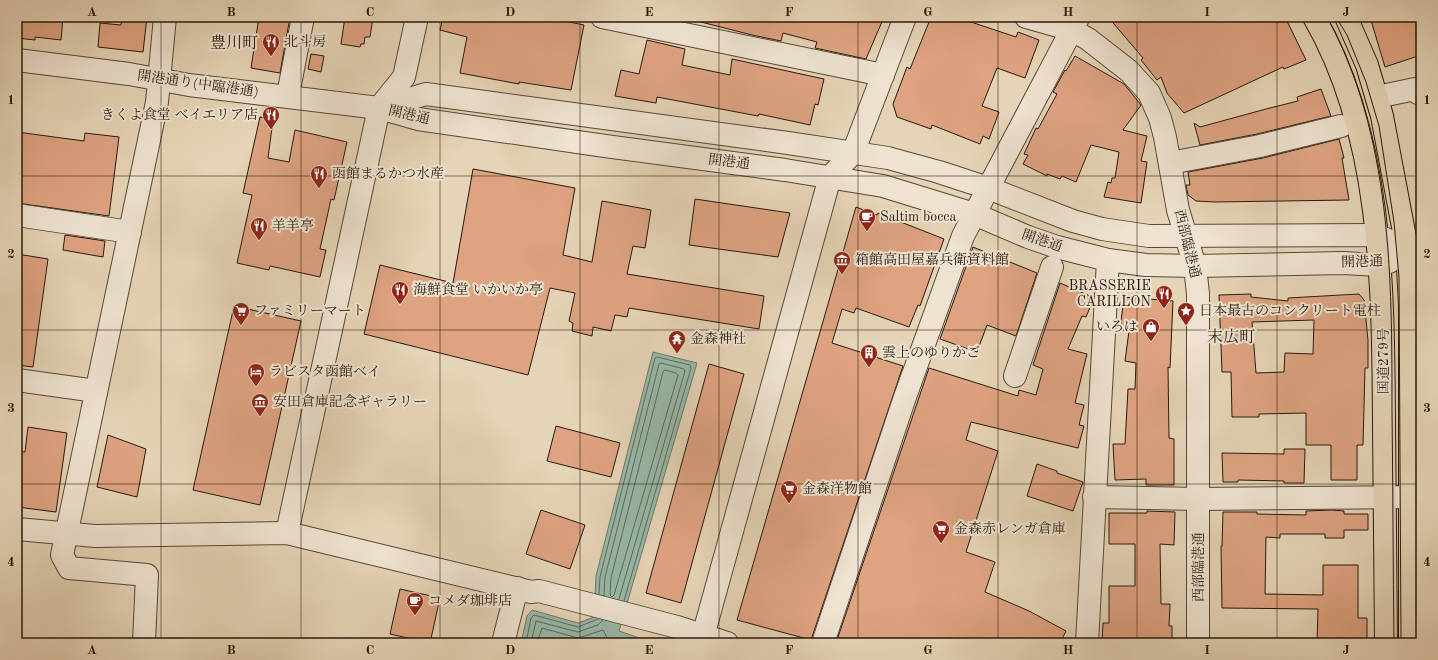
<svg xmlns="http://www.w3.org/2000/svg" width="1438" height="660" font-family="'Old Standard TT','Noto Serif JP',serif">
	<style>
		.water { fill: #97b9a9; stroke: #6b796b }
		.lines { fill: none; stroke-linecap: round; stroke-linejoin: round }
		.shore { stroke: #60685c; stroke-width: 1 }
		.building { fill: #dea381; stroke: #28180f; fill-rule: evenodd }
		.minor-casing { stroke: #574739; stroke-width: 24 }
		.highway-casing { stroke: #28180f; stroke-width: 24 }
		.minor { stroke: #eee3d0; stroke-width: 22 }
		.highway { stroke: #e5d4b6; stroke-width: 22 }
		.tram { stroke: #28180f; stroke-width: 1 }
		.grid { fill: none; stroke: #28180f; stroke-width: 1; stroke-opacity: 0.55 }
		.labels { text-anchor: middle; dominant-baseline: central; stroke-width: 4; stroke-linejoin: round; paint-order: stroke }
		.poi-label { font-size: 14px; fill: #28180f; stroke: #eee3d0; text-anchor: start }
		.street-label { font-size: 14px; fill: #28180f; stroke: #eee3d0 }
		.quarter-label { font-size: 16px; fill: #28180f; stroke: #eee3d0 }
		.neatline { fill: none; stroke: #28180f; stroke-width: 1.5 }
		.grid-label { font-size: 13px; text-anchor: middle; font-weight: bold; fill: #28180f }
	</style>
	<rect width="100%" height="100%" fill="#e5d4b6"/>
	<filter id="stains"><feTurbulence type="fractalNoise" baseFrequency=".005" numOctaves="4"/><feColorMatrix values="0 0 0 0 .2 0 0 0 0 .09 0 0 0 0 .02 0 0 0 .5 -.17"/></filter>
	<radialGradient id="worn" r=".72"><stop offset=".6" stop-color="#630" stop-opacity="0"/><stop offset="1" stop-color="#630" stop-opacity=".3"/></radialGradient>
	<!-- water -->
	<path class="water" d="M653 352 697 363 619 631 654 643H521L527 616 532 610 578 623 594 617 596 576Z"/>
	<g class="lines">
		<!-- shore -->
		<g class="shore">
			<path d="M665 370 676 373 678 375 614 595 612 597 610 595 611 578 663 372Z"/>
			<path d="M599 594 600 577 655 358 657 357 690 365 691 368 624 601"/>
			<path d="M604 596 605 577 659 364 661 363 684 369 685 371 619 599"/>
			<path d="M526 643 531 618 534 615 578 627 598 619"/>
			<path d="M531 643 536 621 578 632 598 625 603 620"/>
			<path d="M537 643 542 628 578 638 603 630 610 643"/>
		</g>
	</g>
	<!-- building -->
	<g class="building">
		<path d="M17 17H63L61 40 35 37V40L17 38Z"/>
		<path d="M122 17H147L143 52 98 47 100 23 121 25Z"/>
		<path d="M259 17H290L280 73 251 68Z"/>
		<path d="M345 17H373L370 37H365L364 44H361L360 47 341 44Z"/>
		<path d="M443 17H545L584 25 571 90 519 82V84L460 73 467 37 440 30Z"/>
		<path d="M702 17H809L828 22 830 17H884L866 59 815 48 817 42 783 33 781 41 752 35 701 22Z"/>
		<path d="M931 17H956L1016 37 1018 32 1039 40 1025 78 997 68 982 106 999 112 989 139 983 136 980 144 932 125 931 129 897 117 893 104 907 67 910 69Z"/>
		<path d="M1108 17H1285L1306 60 1284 69 1283 67 1184 113 1167 93 1161 77 1157 80 1141 60 1143 58Z"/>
		<path d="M1370 17H1415L1421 35V55L1385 67Z"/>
		<path d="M647 40 685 49 682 65 730 75 732 59 824 79 818 105 815 104 810 125 759 114 758 116 657 97 656 103 615 96 621 70 639 74Z"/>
		<path d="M311 54 324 56 321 72 308 69Z"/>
		<path d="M1075 56 1124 84 1141 105 1123 130 1147 136 1141 161 1147 162 1141 203 1104 197 1108 182 1111 183 1112 178H1115L1119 152 1091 145 1076 182 1062 176 1060 179 1047 174V176L1023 164 1028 155 1024 154 1036 128 1038 129 1057 94 1053 92 1065 70 1066 71Z"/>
		<path d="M1321 89 1331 116 1257 134 1200 145 1194 123 1200 127 1266 109 1298 101 1297 97Z"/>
		<path d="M260 117 273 120 268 158 289 162 295 130 347 142 334 200 331 199 320 249 326 250 320 277 270 266 269 270 237 263 252 195 243 193Z"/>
		<path d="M17 132 84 141 85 133 119 137 109 216 17 203Z"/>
		<path d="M1339 139 1344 158H1342L1349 200 1215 202 1196 201 1188 195 1186 185H1190L1188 172 1263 158Z"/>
		<path d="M473 169 575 188 563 255 592 262 602 201 651 210 645 248 633 246 627 274 764 296 759 329 629 308 627 317 615 315 611 331 593 327 592 336 572 331 573 323 569 321 575 293 550 288 528 375 364 334 380 265 453 283Z"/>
		<path d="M695 199 790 213 778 257 689 245Z"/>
		<path d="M856 207 877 215 878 213 944 239 920 306 918 305 909 327 856 308 854 313 842 309 832 343 903 366 811 640 737 620Z"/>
		<path d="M65 235 105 241 103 257 63 250Z"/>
		<path d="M973 247 1037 273 1016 336 987 325 977 352 940 339Z"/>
		<path d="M17 254 48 259 33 367 17 365Z"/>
		<path d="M1060 283 1090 296 1087 303 1091 305 1086 317 1082 316 1068 349 1087 354 1075 403 1084 405 1079 425 1084 426 1078 448 971 422 966 440 998 451 966 552 995 562 985 592 1029 611 1066 631 1060 643H836L929 368 1018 396 1019 390 1036 395 1043 369 1033 365Z"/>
		<path d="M1251 294V297L1288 301V298L1359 294 1364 300 1368 340V368H1365L1363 445H1357V480H1331V445H1306V413L1259 414V417H1232L1231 372H1222L1219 295ZM1314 320 1313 354 1285 353 1284 372 1256 373 1252 322Z"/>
		<path d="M1124 297 1173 301 1170 368 1168 367 1169 438 1174 439V485H1146V479L1115 480 1113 444H1125L1128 389H1135L1136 363 1125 361 1129 331 1120 330Z"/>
		<path d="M234 306 301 321 260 505 193 490Z"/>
		<path d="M709 364 744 374 681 603 646 593Z"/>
		<path d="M556 426 620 443 611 477 547 461Z"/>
		<path d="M28 427 67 433 56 512 17 507V451L25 452Z"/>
		<path d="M108 435 146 449 137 497 97 487Z"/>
		<path d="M1284 449H1305L1304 483H1284V481L1238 480V482H1223L1222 453 1284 454Z"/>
		<path d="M1037 464 1057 471V473L1083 482 1073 511 1027 496Z"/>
		<path d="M541 510 585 525 570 569 526 554Z"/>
		<path d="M1332 510 1344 511V514H1368V530H1344V538H1325V534H1280V538L1266 537 1265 594 1323 595V565H1358V618H1367V643H1317L1318 609 1222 608 1221 546H1222L1223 512H1257V514L1306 515V511Z"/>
		<path d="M1147 511 1175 512 1174 545 1160 544 1161 604H1170L1169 626H1172V643H1102L1103 623H1109V586H1135V544H1109V513H1147Z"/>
		<path d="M400 589 440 598 430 643 390 634Z"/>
	</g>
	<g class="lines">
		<defs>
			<g id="minor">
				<path d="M602 17 883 75"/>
				<path d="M1026 17 1072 30 1088 39 1129 71 1149 93 1160 118 1165 137 1178 210 1195 266 1198 294V643"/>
				<path d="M17 60 129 74 189 85 379 108 418 119 605 146 785 170 883 186 974 214 1028 237 1057 247 1108 260 1146 265 1195 266 1343 263 1379 265 1389 262 1407 248"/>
				<path d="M288 95 303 17"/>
				<path d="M1377 97 1415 89 1418 93 1421 92"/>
				<path d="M379 108 426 94 788 143 888 158 939 172 988 188 1073 221 1102 229 1149 236 1376 235 1407 248 1418 249"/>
				<path d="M1170 163 1260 146 1341 126"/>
				<path d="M17 215 130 232"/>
				<path d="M1015 376 1052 267"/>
				<path d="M17 380 96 391"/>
				<path d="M1094 497 1199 499 1421 497"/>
				<path d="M17 529 95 536 287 533 531 592 539 591 677 627 727 643"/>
				<path d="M287 533 379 108 404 77 417 17"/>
				<path d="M703 636 830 177 853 153 905 17"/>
				<path d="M144 643 147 575 69 568 62 555 157 102 165 17"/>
				<path d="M503 643 517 588"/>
				<path d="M823 643 905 397 963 236 1078 18"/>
				<path d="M1087 643 1108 260"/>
			</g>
			<g id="highway">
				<path d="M1314 17C1383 136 1383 289 1384 422 1385 496 1385 569 1386 643"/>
				<path d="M1346 17 1367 65 1382 116 1407 248 1410 305V643"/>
			</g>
		</defs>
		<!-- minor casing -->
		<use href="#minor" class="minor-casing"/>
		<!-- highway casing -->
		<use href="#highway" class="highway-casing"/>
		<!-- minor -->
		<use href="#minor" class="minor"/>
		<!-- highway -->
		<use href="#highway" class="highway"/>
		<!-- tram -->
		<g class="tram">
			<path d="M1327 17C1392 136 1392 277 1392 410 1393 487 1393 565 1394 643"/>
			<path d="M1336 17 1347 35 1366 82 1379 126 1394 222 1399 277 1401 643"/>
		</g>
	</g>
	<!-- grid -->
	<path class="grid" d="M161 17V643M301 17V643M440 17V643M580 17V643M719 17V643M858 17V643M998 17V643M1137 17V643M1277 17V643M17 176H1421M17 330H1421M17 484H1421"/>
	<!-- icons -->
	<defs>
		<symbol id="restaurant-pin" viewBox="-11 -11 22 30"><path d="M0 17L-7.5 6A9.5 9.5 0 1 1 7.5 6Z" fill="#8f2418" stroke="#eee3d0"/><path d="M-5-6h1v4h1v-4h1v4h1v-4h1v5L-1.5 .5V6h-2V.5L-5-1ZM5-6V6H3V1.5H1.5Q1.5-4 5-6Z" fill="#fff"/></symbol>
		<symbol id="cafe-pin" viewBox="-11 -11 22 30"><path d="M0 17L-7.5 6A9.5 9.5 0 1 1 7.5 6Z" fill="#8f2418" stroke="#eee3d0"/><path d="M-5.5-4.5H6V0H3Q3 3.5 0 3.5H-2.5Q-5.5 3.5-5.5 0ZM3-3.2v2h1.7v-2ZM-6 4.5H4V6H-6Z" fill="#fff"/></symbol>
		<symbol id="museum-pin" viewBox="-11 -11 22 30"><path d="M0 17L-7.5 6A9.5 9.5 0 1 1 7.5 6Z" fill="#8f2418" stroke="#eee3d0"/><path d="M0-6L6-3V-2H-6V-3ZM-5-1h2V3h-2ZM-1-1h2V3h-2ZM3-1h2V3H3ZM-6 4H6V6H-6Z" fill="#fff"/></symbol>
		<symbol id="supermarket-pin" viewBox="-11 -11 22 30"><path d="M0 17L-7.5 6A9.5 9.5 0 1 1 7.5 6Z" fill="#8f2418" stroke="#eee3d0"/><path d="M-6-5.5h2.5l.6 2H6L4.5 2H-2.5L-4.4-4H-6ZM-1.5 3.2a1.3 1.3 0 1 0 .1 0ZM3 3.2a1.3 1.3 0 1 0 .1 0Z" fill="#fff"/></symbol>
		<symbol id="sight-pin" viewBox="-11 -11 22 30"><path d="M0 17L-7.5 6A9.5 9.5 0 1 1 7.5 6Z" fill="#8f2418" stroke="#eee3d0"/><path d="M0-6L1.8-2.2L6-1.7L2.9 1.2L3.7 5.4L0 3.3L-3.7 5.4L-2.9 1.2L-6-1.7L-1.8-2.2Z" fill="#fff"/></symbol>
		<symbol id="shop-pin" viewBox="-11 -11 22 30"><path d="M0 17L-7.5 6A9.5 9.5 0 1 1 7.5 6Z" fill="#8f2418" stroke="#eee3d0"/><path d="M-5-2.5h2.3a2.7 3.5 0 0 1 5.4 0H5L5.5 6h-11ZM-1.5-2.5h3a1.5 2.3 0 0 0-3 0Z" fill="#fff"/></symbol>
		<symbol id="temple-pin" viewBox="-11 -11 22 30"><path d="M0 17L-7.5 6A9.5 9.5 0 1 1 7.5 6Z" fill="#8f2418" stroke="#eee3d0"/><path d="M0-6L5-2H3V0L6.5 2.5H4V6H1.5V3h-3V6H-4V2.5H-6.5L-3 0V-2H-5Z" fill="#fff"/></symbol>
		<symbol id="building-pin" viewBox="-11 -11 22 30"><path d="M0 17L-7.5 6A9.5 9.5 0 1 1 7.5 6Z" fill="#8f2418" stroke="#eee3d0"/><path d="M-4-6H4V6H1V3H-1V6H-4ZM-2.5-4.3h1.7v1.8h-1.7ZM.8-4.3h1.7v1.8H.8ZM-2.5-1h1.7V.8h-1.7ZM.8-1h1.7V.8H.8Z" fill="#fff"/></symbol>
		<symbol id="hotel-pin" viewBox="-11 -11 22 30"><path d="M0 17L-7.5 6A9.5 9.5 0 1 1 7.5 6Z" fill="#8f2418" stroke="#eee3d0"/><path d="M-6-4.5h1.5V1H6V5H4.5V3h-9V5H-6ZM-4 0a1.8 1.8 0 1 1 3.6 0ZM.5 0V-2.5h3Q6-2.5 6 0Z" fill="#fff"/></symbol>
	</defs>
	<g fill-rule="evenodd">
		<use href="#restaurant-pin" x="261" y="32" width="20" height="27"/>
		<use href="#restaurant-pin" x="261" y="105" width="20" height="27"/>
		<use href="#restaurant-pin" x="309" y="164" width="20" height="27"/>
		<use href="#cafe-pin" x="857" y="207" width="20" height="27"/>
		<use href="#restaurant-pin" x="249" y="216" width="20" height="27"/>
		<use href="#museum-pin" x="832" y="250" width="20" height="27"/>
		<use href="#restaurant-pin" x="390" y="280" width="20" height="27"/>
		<use href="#restaurant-pin" x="1154" y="284" width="20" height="27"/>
		<use href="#supermarket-pin" x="231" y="301" width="20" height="27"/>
		<use href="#sight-pin" x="1176" y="301" width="20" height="27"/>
		<use href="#shop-pin" x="1141" y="317" width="20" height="27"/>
		<use href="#temple-pin" x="667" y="329" width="20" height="27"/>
		<use href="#building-pin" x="859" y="343" width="20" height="27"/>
		<use href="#hotel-pin" x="246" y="362" width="20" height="27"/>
		<use href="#museum-pin" x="250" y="392" width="20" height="27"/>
		<use href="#supermarket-pin" x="779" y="479" width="20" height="27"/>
		<use href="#supermarket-pin" x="931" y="519" width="20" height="27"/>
		<use href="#cafe-pin" x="405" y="591" width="20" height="27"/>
	</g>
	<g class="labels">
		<!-- poi labels -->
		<g class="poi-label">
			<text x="284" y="42">北斗房</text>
			<text x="258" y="115" text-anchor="end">きくよ食堂 ベイエリア店</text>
			<text x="332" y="174">函館まるかつ水産</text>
			<text x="880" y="217">Saltim bocca</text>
			<text x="272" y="226">羊羊亭</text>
			<text x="855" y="260">箱館高田屋嘉兵衛資料館</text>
			<text x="1151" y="286" text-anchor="end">BRASSERIE<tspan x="1151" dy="16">CARILLON</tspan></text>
			<text x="413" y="290">海鮮食堂 いかいか亭</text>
			<text x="254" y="311">ファミリーマート</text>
			<text x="1199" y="311">日本最古のコンクリート電柱</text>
			<text x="1138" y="327" text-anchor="end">いろは</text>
			<text x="690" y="339">金森神社</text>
			<text x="882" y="353">雲上のゆりかご</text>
			<text x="269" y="372">ラビスタ函館ベイ</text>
			<text x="273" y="402">安田倉庫記念ギャラリー</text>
			<text x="802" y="489">金森洋物館</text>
			<text x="954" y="529">金森赤レンガ倉庫</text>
			<text x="428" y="601">コメダ珈琲店</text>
		</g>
		<!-- street labels -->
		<g class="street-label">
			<text transform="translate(198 84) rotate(8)">開港通り(中臨港通)</text>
			<text transform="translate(409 115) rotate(13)">開港通</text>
			<text transform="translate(729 162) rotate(7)">開港通</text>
			<text transform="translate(1042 241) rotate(19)">開港通</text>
			<text transform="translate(1187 244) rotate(76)">西部臨港通</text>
			<text transform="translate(1362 262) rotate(-2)">開港通</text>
			<text transform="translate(1384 361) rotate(-90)">国道279号</text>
			<text transform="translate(1199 567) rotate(-90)">西部臨港通</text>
		</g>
		<!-- quarter labels -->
		<g class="quarter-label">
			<text x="234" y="44">豊川町</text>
			<text x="1231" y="338">末広町</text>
		</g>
	</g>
	<!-- margin -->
	<rect width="1438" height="660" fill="none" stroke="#e5d4b6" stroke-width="44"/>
	<rect x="22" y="22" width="1394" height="616" class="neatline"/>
	<g class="grid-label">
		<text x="92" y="16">A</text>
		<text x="231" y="16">B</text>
		<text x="370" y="16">C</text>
		<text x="510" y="16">D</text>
		<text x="649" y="16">E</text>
		<text x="789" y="16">F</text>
		<text x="928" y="16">G</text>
		<text x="1068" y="16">H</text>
		<text x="1207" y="16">I</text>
		<text x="1346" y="16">J</text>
		<text x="11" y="104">1</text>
		<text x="1427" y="104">1</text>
		<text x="11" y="258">2</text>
		<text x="1427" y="258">2</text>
		<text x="11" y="412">3</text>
		<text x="1427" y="412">3</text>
		<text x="11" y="566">4</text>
		<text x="1427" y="566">4</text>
		<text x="92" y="654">A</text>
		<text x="231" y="654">B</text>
		<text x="370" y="654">C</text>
		<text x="510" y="654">D</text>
		<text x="649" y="654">E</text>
		<text x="789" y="654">F</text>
		<text x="928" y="654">G</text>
		<text x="1068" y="654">H</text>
		<text x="1207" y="654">I</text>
		<text x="1346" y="654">J</text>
	</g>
	<rect width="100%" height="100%" filter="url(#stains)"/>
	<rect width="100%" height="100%" fill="url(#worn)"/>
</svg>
